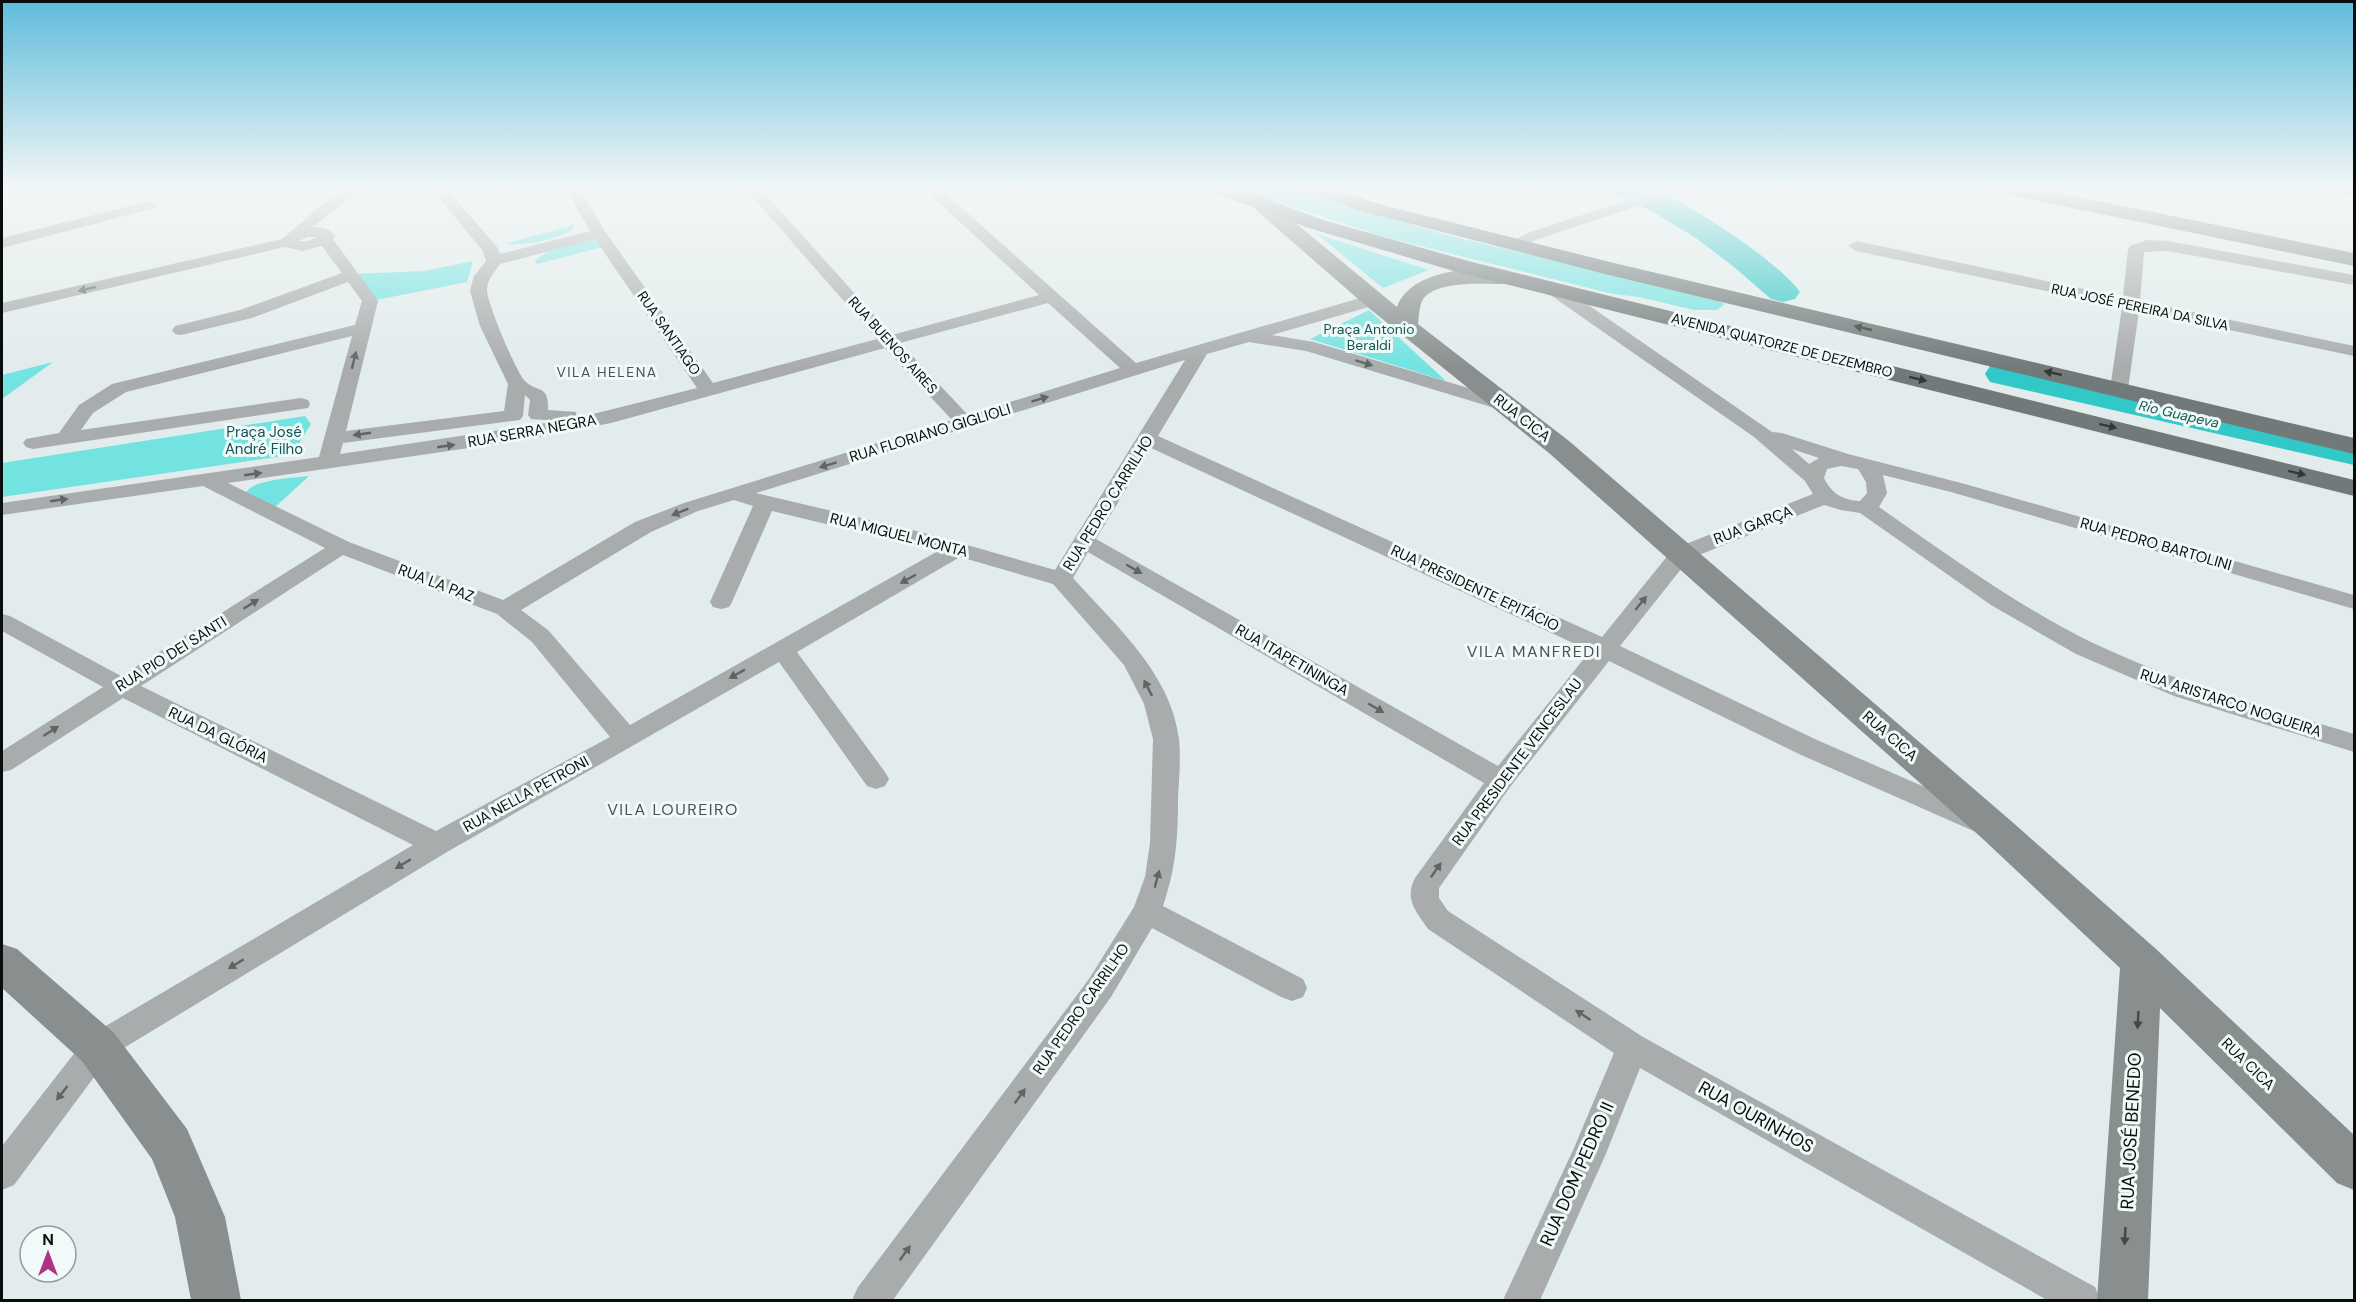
<svg xmlns="http://www.w3.org/2000/svg" width="2356" height="1302" font-family="'DM Sans',sans-serif">
	<style>
		.green { fill: #72e3e1 }
		.lines { fill: none; stroke-linecap: round; stroke-linejoin: round }
		.river { fill: #32c8c7; fill-rule: evenodd }
		.street { fill: #a8acac; fill-rule: evenodd }
		.secondary { fill: #888f8e; fill-rule: evenodd }
		.primary { fill: #727979; fill-rule: evenodd }
		.oneway { fill: #616464 }
		.oneway2 { fill: #343838 }
		.oneway3 { fill: #434847 }
		.labels { text-anchor: middle; dominant-baseline: central; stroke-width: 6; stroke-linejoin: round; paint-order: stroke }
		.far-street-label { font-size: 14px; fill: #0a0d0d; stroke: #effaf9 }
		.far-park-label { font-size: 14px; fill: #165352; stroke: #effaf9 }
		.far-neighbourhood-label { font-size: 14px; letter-spacing: 1.5px; fill: #4a5252; stroke: #effaf9 }
		.far-water-label { font-size: 14px; font-style: italic; fill: #195555; stroke: #effaf9 }
		.street-label { font-size: 15px; fill: #0a0d0d; stroke: #effaf9 }
		.park-label { font-size: 15px; fill: #165352; stroke: #effaf9 }
		.neighbourhood-label { font-size: 16px; letter-spacing: 1.5px; fill: #4a5252; stroke: #effaf9 }
		.near-street-label { font-size: 18px; fill: #0a0d0d; stroke: #effaf9 }
	</style>
	<rect width="100%" height="100%" fill="#e2ecec"/>
	<!-- green -->
	<g class="green">
		<path d="M1231 186H1282L1446 235 1706 296 1725 304 1717 310H1694L1639 297 1613 294 1381 236Z"/>
		<path d="M573 225 574 228C559 240 522 246 504 244Z"/>
		<path d="M1317 234 1429 270 1383 288Z"/>
		<path d="M597 236 603 247 537 264 535 261 547 252Z"/>
		<path d="M473 261 467 282 376 300 353 274 424 271Z"/>
		<path d="M1369 310 1446 381 1310 339Z"/>
		<path d="M53 362 2 399V375Z"/>
		<path d="M305 416 311 424 296 448 284 456 2 497V463Z"/>
		<path d="M309 476 273 509 245 494C252 479 293 478 309 476Z"/>
	</g>
	<g class="lines">
		<!-- river -->
		<g class="river">
			<path d="M1607 186C1619 186 1636 183 1648 187 1685 200 1778 261 1800 292L1795 299 1783 302 1771 299 1734 267 1696 238 1655 213 1611 192Z"/>
			<path d="M2003 363 2354 441V465L1990 382 1985 374 1990 366Z"/>
		</g>
		<!-- street -->
		<g class="street">
			<path d="M350 186H367L312 227C322 227 329 228 335 236L333 239 378 301 346 431 504 411 508 384 480 326 470 291 474 276 486 261 483 251 429 186H444L497 247 500 254 590 231 564 186H578L606 233 713 383 877 339 743 186H758L892 335 1039 295 921 186H937L1136 363 1367 296H1379L1381 300 1379 304 1272 335 1314 342 1512 401 1514 405 1512 409H1498L1306 351 1249 342 1207 354 1158 436 1602 637 1673 549 1813 494 1805 481 1754 437 1546 292 1544 288 1546 284H1558L1772 432 1782 433 1848 454 1965 484 2354 595V609L1951 492 1883 475 1887 493 1879 507C1948 555 2017 606 2093 643 2177 683 2266 708 2354 734V752L2174 696 2076 654 1991 605 1860 513 1841 510 1824 505 1689 559 1620 646 1817 740 1989 815 1993 822 1989 829 1979 833 1969 829 1799 754 1609 661 1510 787 1439 888V898L1448 911 1643 1037 2095 1287 2100 1300H2047L1640 1068 1605 1156 1540 1300H1503L1574 1148 1614 1053 1428 929C1416 911 1404 899 1415 878L1484 783 1088 552 1073 578C1115 625 1171 673 1179 739 1181 758 1179 779 1178 798 1178 838 1176 868 1163 906L1303 979 1307 988 1303 997 1292 1001 1281 997 1152 928 1111 997 893 1300H852L858 1287 1089 979 1134 907 1145 877 1150 843 1153 739 1144 704 1124 665 1053 584 960 557 797 652 885 772 889 779 885 786 876 789 867 786 779 662 447 852 109 1057 14 1185 2 1190V1146L87 1037 413 845 123 698 11 770 2 772V751L103 687 2 631V614L10 616 121 676 325 548 203 486 2 515V503L319 457 352 336 126 392 93 413 81 430 301 398 308 400 310 404 308 408 33 449 26 447 23 443 26 439 59 433 79 405 112 384 355 325 362 301 348 282 252 318 181 335 175 334 172 330 175 326 240 310 342 273 322 246 302 251 285 247 2 313V303L282 239 324 203ZM308 237H317L308 241H298ZM595 239 697 388 577 418 576 412 548 410C549 383 537 394 524 380 516 371 486 301 487 289 488 279 494 272 500 264ZM1048 303 1120 368 968 415 900 343ZM885 348 952 420 684 503 635 522 503 600 349 542 228 483 524 440 611 423ZM1185 360 1055 570 925 533 756 493ZM525 395 530 400 528 415 531 419 559 421 340 454 343 443 520 420 523 416ZM1151 448 1573 643 1590 651 1498 766 1096 539ZM1792 449 1819 458 1809 464ZM1841 466 1858 469 1866 482 1867 493 1860 501C1843 500 1832 494 1824 478L1827 469ZM734 500 753 506 710 602 713 607 721 609 729 607 732 602 772 511 938 551 630 725 548 630 521 610 651 532 698 511ZM343 555 497 614 532 642 610 737 436 831 141 686Z"/>
			<path d="M1669 186H1691L1689 189 1538 239 1522 247H1510L1508 244 1528 233Z"/>
			<path d="M150 201 157 205 155 208 2 248V238Z"/>
			<path d="M2147 240 2168 241 2354 275V285L2168 251 2144 252 2140 301 2354 346V356L2139 311 2128 389 2126 393H2112L2110 389 2122 307 1856 251 1848 246 1856 241 2123 297 2128 249 2130 246Z"/>
		</g>
		<!-- secondary -->
		<g class="secondary">
			<path d="M1984 186H2024L2354 253V266L1994 192 1987 190Z"/>
			<path d="M2321 186H2354V196L2324 190Z"/>
			<path d="M1263 200 1270 202 1397 307C1409 270 1477 264 1510 272L1513 277 1510 282 1502 284C1482 284 1433 280 1422 301 1419 308 1419 316 1418 324L1569 441 2010 820 2156 949 2354 1135V1190L2337 1183 2160 1008 2148 1300H2097L2120 968 1984 840 1549 453 1365 305 1256 210 1253 206 1256 202Z"/>
			<path d="M2 944 17 949 114 1033 187 1129 225 1217 241 1300H191L175 1217 152 1159 82 1061 2 988Z"/>
		</g>
		<!-- primary -->
		<g class="primary">
			<path d="M1204 186H1233L1323 220 1472 262 2354 480V496L1457 272 1309 228 1207 190Z"/>
			<path d="M1295 186H1326L1379 204 1614 263 2354 438V454L1605 274 1365 212 1298 190Z"/>
		</g>
	</g>
	<!-- one-way arrows -->
	<defs><path id="oneway-solid" d="M-6-.8H1V-3.2L6.5 0L1 3.2V.8H-6Z" transform="scale(1.5)"/></defs>
	<g class="oneway">
		<use href="#oneway-solid" transform="translate(87 289) rotate(167)"/>
		<use href="#oneway-solid" transform="translate(354 360) rotate(-76)"/>
		<use href="#oneway-solid" transform="translate(1364 363) rotate(17)"/>
		<use href="#oneway-solid" transform="translate(1040 399) rotate(-17)"/>
		<use href="#oneway-solid" transform="translate(362 434) rotate(172)"/>
		<use href="#oneway-solid" transform="translate(446 446) rotate(-8)"/>
		<use href="#oneway-solid" transform="translate(828 465) rotate(163)"/>
		<use href="#oneway-solid" transform="translate(253 474) rotate(-8)"/>
		<use href="#oneway-solid" transform="translate(59 500) rotate(-8)"/>
		<use href="#oneway-solid" transform="translate(680 512) rotate(158)"/>
		<use href="#oneway-solid" transform="translate(1134 569) rotate(30)"/>
		<use href="#oneway-solid" transform="translate(908 579) rotate(151)"/>
		<use href="#oneway-solid" transform="translate(1641 603) rotate(-51)"/>
		<use href="#oneway-solid" transform="translate(251 604) rotate(-32)"/>
		<use href="#oneway-solid" transform="translate(737 674) rotate(151)"/>
		<use href="#oneway-solid" transform="translate(1148 688) rotate(-117)"/>
		<use href="#oneway-solid" transform="translate(1376 708) rotate(30)"/>
		<use href="#oneway-solid" transform="translate(51 731) rotate(-33)"/>
		<use href="#oneway-solid" transform="translate(403 864) rotate(149)"/>
		<use href="#oneway-solid" transform="translate(1436 870) rotate(-55)"/>
		<use href="#oneway-solid" transform="translate(1157 879) rotate(-75)"/>
		<use href="#oneway-solid" transform="translate(236 964) rotate(149)"/>
		<use href="#oneway-solid" transform="translate(1583 1015) rotate(-147)"/>
		<use href="#oneway-solid" transform="translate(62 1093) rotate(128)"/>
		<use href="#oneway-solid" transform="translate(1020 1096) rotate(-54)"/>
		<use href="#oneway-solid" transform="translate(905 1253) rotate(-54)"/>
	</g>
	<g class="oneway2">
		<use href="#oneway-solid" transform="translate(1863 328) rotate(-167)"/>
		<use href="#oneway-solid" transform="translate(2053 373) rotate(-167)"/>
		<use href="#oneway-solid" transform="translate(1918 379) rotate(14)"/>
		<use href="#oneway-solid" transform="translate(2108 426) rotate(14)"/>
		<use href="#oneway-solid" transform="translate(2297 473) rotate(14)"/>
	</g>
	<g class="oneway3">
		<use href="#oneway-solid" transform="translate(2138 1020) rotate(93)"/>
		<use href="#oneway-solid" transform="translate(2125 1236) rotate(93)"/>
	</g>
	<!-- sky -->
	<linearGradient id="sky" x2="0" y2="1"><stop stop-color="#5fbcdb"/><stop offset="0.51" stop-color="#f2f6f6"/><stop offset="1" stop-color="#f2f6f6" stop-opacity="0"/></linearGradient>
	<rect width="2356" height="368" fill="url(#sky)"/>
	<g class="labels">
		<!-- far-street labels -->
		<g class="far-street-label">
			<text transform="translate(2140 307) rotate(12)">RUA JOSÉ PEREIRA DA SILVA</text>
			<text transform="translate(669 333) rotate(55)">RUA SANTIAGO</text>
			<text transform="translate(893 345) rotate(48)">RUA BUENOS AIRES</text>
			<text transform="translate(1782 345) rotate(14)">AVENIDA QUATORZE DE DEZEMBRO</text>
		</g>
		<!-- far-park labels -->
		<g class="far-park-label">
			<text x="1369" y="329">Praça Antonio<tspan x="1369" dy="16">Beraldi</tspan></text>
		</g>
		<!-- far-neighbourhood labels -->
		<g class="far-neighbourhood-label">
			<text x="607" y="372">VILA HELENA</text>
		</g>
		<!-- far-water labels -->
		<g class="far-water-label">
			<text transform="translate(2179 414) rotate(13)">Rio Guapeva</text>
		</g>
		<!-- street labels -->
		<g class="street-label">
			<text transform="translate(1522 418) rotate(38)">RUA CICA</text>
			<text transform="translate(532 431) rotate(-10)">RUA SERRA NEGRA</text>
			<text transform="translate(930 433) rotate(-17)">RUA FLORIANO GIGLIOLI</text>
			<text transform="translate(1108 503) rotate(-58)">RUA PEDRO CARRILHO</text>
			<text transform="translate(1753 525) rotate(-21)">RUA GARÇA</text>
			<text transform="translate(899 535) rotate(14)">RUA MIGUEL MONTA</text>
			<text transform="translate(2156 544) rotate(16)">RUA PEDRO BARTOLINI</text>
			<text transform="translate(436 583) rotate(21)">RUA LA PAZ</text>
			<text transform="translate(1475 588) rotate(25)">RUA PRESIDENTE EPITÁCIO</text>
			<text transform="translate(171 654) rotate(-32)">RUA PIO DEI SANTI</text>
			<text transform="translate(1292 660) rotate(30)">RUA ITAPETININGA</text>
			<text transform="translate(2231 703) rotate(18)">RUA ARISTARCO NOGUEIRA</text>
			<text transform="translate(218 735) rotate(26)">RUA DA GLÓRIA</text>
			<text transform="translate(1890 736) rotate(41)">RUA CICA</text>
			<text transform="translate(1517 762) rotate(-53)">RUA PRESIDENTE VENCESLAU</text>
			<text transform="translate(526 794) rotate(-29)">RUA NELLA PETRONI</text>
			<text transform="translate(1081 1009) rotate(-55)">RUA PEDRO CARRILHO</text>
			<text transform="translate(2248 1064) rotate(44)">RUA CICA</text>
		</g>
		<!-- park labels -->
		<g class="park-label">
			<text x="264" y="432">Praça José<tspan x="264" dy="17">André Filho</tspan></text>
		</g>
		<!-- neighbourhood labels -->
		<g class="neighbourhood-label">
			<text x="1534" y="651">VILA MANFREDI</text>
			<text x="673" y="809">VILA LOUREIRO</text>
		</g>
		<!-- near-street labels -->
		<g class="near-street-label">
			<text transform="translate(1756 1117) rotate(29)">RUA OURINHOS</text>
			<text transform="translate(2131 1131) rotate(-87)">RUA JOSÉ BENEDO</text>
			<text transform="translate(1577 1174) rotate(-66)">RUA DOM PEDRO II</text>
		</g>
	</g>
	<!-- border -->
	<rect width="2356" height="1302" fill="none" stroke="#0a0d0d" stroke-width="6"/>
	<!-- north arrow -->
	<g transform="translate(48 1254)"><circle r="28" fill="#effaf9" stroke="#939b9b" stroke-width="1.5"/>
	<path d="M0-4.5L10 22L0 15L-10 22Z" fill="#af3385"/>
	<text y="-9" font-size="16" font-weight="bold" text-anchor="middle" fill="#0a0d0d">N</text>
	</g>
</svg>
